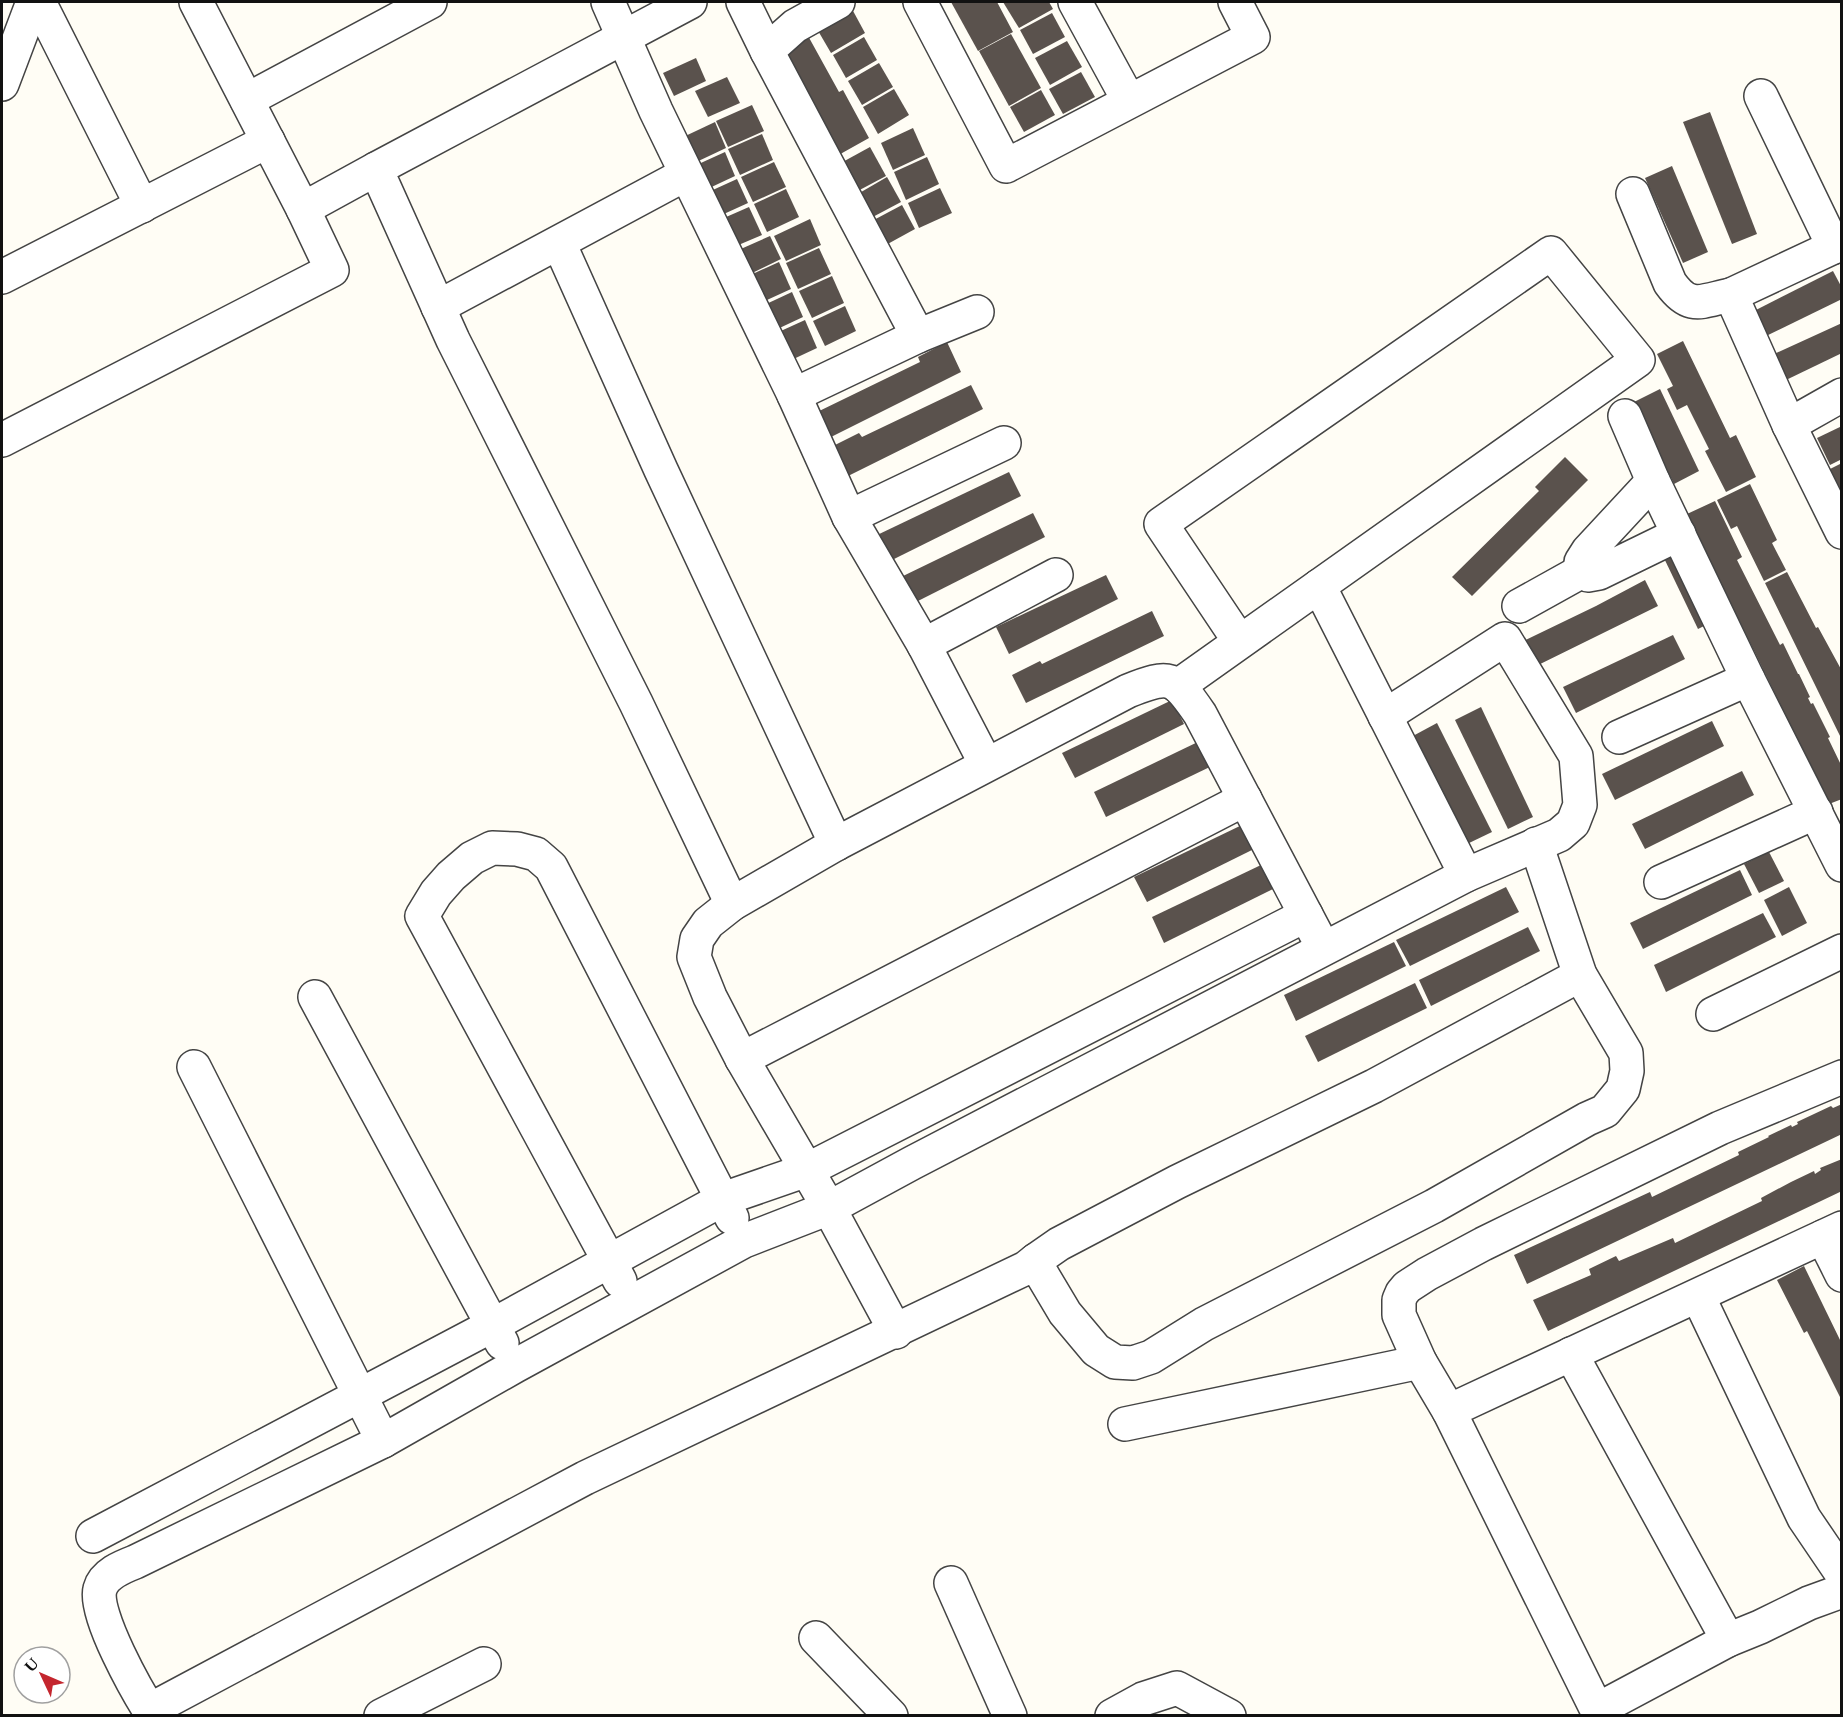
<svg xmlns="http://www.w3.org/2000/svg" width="1843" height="1717" font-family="Spectral,serif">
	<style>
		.building { fill: #5a524d }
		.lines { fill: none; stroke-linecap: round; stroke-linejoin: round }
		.minor-casing { stroke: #444; stroke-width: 36 }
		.minor { stroke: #fff; stroke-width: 33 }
	</style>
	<rect width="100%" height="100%" fill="#fffdf5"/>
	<!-- building -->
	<g class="building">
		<path d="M951 2H997L1013 32 978 51Z"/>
		<path d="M1003 2H1049L1053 9 1019 28Z"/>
		<path d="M852 9 865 33 831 53 817 29Z"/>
		<path d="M1052 13 1065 37 1033 54 1020 30Z"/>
		<path d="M807 34 839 92 843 90 869 138 835 157 808 110 815 105 782 47Z"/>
		<path d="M1011 34 1041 88 1009 106 979 51Z"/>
		<path d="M864 37 877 60 846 78 833 55Z"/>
		<path d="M1067 41 1082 67 1050 85 1035 58Z"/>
		<path d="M696 58 706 81 674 96 663 73Z"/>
		<path d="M879 63 893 87 862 105 848 81Z"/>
		<path d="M1081 72 1095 97 1063 114 1049 89Z"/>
		<path d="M727 77 740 103 708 117 695 91Z"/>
		<path d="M894 89 909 115 878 134 863 107Z"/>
		<path d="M1041 90 1055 115 1024 132 1010 107Z"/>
		<path d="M752 105 764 131 728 147 716 121Z"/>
		<path d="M1710 112 1757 234 1732 244 1683 122Z"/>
		<path d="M715 122 726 148 690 165 679 139Z"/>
		<path d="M913 128 925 155 893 170 881 143Z"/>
		<path d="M762 134 773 160 740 175 728 149Z"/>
		<path d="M870 147 886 176 854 193 839 164Z"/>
		<path d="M725 152 735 176 703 191 692 167Z"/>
		<path d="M927 157 939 184 906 200 894 172Z"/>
		<path d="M774 162 786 187 753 202 741 177Z"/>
		<path d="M1672 166 1708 252 1683 263 1645 178Z"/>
		<path d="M887 177 901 202 869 219 856 195Z"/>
		<path d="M737 179 748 203 715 218 704 194Z"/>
		<path d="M940 188 952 213 919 228 908 203Z"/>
		<path d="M786 189 799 217 767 232 754 204Z"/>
		<path d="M902 205 915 229 884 246 870 222Z"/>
		<path d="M749 207 762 235 729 249 717 221Z"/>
		<path d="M810 219 821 245 786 261 774 236Z"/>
		<path d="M770 236 781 259 746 276 734 252Z"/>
		<path d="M819 248 831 274 798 289 786 263Z"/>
		<path d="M779 262 791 289 758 304 746 277Z"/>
		<path d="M1833 271 1842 288V299L1764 337 1752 312Z"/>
		<path d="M832 276 844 303 812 318 799 291Z"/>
		<path d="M792 292 803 317 771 332 760 307Z"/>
		<path d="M845 306 856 331 825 346 813 321Z"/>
		<path d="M805 320 817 348 785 363 772 335Z"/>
		<path d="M1842 323V353L1786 380 1774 354Z"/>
		<path d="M1683 341 1730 438 1736 435 1756 477 1726 492 1705 451 1709 449 1687 405 1677 410 1667 389 1673 386 1657 354Z"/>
		<path d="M947 342 961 372 823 441 811 415 920 362 918 357Z"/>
		<path d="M971 385 983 409 840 480 825 450 859 433 862 437Z"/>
		<path d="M1660 389 1699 471 1674 484 1634 402Z"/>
		<path d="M1842 426V459L1830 465 1817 438Z"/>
		<path d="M1565 457 1588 480 1472 596 1452 577 1539 491 1535 487Z"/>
		<path d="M1842 463V500L1822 473Z"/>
		<path d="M1009 472 1021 496 888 562 875 536Z"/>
		<path d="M1750 484 1777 540 1772 543 1786 570 1764 581 1737 526 1731 529 1717 500Z"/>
		<path d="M1715 501 1742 557 1737 560 1780 645 1783 643 1798 674H1799L1810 697 1808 698 1811 704 1813 703 1830 737 1828 738 1842 767V799L1829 804 1687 514Z"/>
		<path d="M1033 513 1045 537 914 603 901 577Z"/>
		<path d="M1676 547 1712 622 1698 629 1662 554Z"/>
		<path d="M1787 572 1816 628 1818 627 1842 671V740L1765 583Z"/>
		<path d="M1106 575 1118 599 1009 654 996 627Z"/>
		<path d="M1645 580 1658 606 1526 671 1513 646 1596 606Z"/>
		<path d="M1152 611 1164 636 1026 703 1012 675 1040 661 1042 664Z"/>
		<path d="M1673 635 1685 659 1576 713 1563 687Z"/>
		<path d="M1172 700 1184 724 1075 778 1062 753Z"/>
		<path d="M1481 707 1533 817 1508 829 1455 720Z"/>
		<path d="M1712 721 1724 746 1615 800 1602 774Z"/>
		<path d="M1437 723 1492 832 1467 844 1411 737Z"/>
		<path d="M1204 739 1216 764 1106 817 1094 792Z"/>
		<path d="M1742 771 1754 795 1645 849 1632 824Z"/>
		<path d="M1244 824 1256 848 1147 902 1134 877Z"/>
		<path d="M1769 852 1784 881 1759 893 1744 864Z"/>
		<path d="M1261 865 1273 889 1164 943 1152 917Z"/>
		<path d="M1740 870 1752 895 1643 949 1630 923Z"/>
		<path d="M1506 887 1519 912 1410 966 1396 940Z"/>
		<path d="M1789 887 1807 923 1782 936 1764 900Z"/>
		<path d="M1763 913 1776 937 1666 992 1654 965Z"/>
		<path d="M1528 927 1540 951 1431 1006 1419 980Z"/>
		<path d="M1394 942 1406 966 1296 1021 1284 995Z"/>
		<path d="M1415 983 1427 1008 1318 1062 1305 1036Z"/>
		<path d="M1842 1104V1134L1527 1284 1514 1255 1650 1192 1652 1197 1739 1155 1738 1152 1769 1137 1768 1136 1791 1125 1792 1127 1798 1124 1797 1122 1831 1106 1833 1108Z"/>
		<path d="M1842 1159V1191L1548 1331 1533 1300 1591 1275 1589 1269 1616 1256 1619 1261 1673 1238 1675 1243 1762 1201 1761 1198 1791 1182 1814 1171 1815 1174 1821 1170 1820 1168Z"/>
		<path d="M1804 1266 1842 1344V1401L1807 1331 1804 1333 1777 1280Z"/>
	</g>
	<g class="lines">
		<defs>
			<g id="minor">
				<path d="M39 2 142 206"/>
				<path d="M608 2 656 111 794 395 849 517 924 645 986 764"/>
				<path d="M690 2 376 169 453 340 636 703 732 904"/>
				<path d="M743 2 767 51"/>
				<path d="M838 2 795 26 767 51 918 336"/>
				<path d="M920 2 1006 166 1253 37 1235 2"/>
				<path d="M1075 2 1129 101"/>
				<path d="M2 84 33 2"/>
				<path d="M1761 96 1834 247"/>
				<path d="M247 100 430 2"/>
				<path d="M1633 194 1670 283C1690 311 1701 301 1731 295"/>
				<path d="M303 209 376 169"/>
				<path d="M559 243 661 470 836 844"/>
				<path d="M1842 243 1731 295 1789 425 1842 532"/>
				<path d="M2 277 268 141"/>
				<path d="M438 307 686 174"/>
				<path d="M794 395 918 336 977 312"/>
				<path d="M1625 416 1653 481 1748 679 1842 865"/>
				<path d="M1789 425 1842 395"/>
				<path d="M2 440 332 270 303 209 196 2"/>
				<path d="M1653 481 1588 551 1581 562 1582 571 1588 575 1599 573 1679 534"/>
				<path d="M849 517 1004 443"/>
				<path d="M1319 586 1466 875"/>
				<path d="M1519 606 1582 571"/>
				<path d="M924 645 1056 575"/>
				<path d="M1178 686 1240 642 1638 360 1551 253 1161 524 1240 642"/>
				<path d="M1619 737 1748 679"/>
				<path d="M1661 882 1816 812"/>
				<path d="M315 997 502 1343"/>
				<path d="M1713 1014 1842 951"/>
				<path d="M742 1059 1245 799"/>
				<path d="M194 1067 383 1441"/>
				<path d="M1842 1228 1449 1411 1597 1710 1728 1640 1760 1627 1809 1603 1842 1591"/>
				<path d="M1823 1237 1842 1275"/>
				<path d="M1036 1260 1059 1244 1177 1182 1374 1086 1580 975"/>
				<path d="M620 1281 422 916 436 893 451 876 472 858 492 848 517 849 536 854 551 867 732 1218"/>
				<path d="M1698 1296 1804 1518 1842 1574"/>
				<path d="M896 1332 829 1208 742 1059 710 997 694 957 697 939 708 923 732 904 836 844 1128 691C1171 674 1174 676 1200 714L1316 934"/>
				<path d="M1571 1354 1728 1640"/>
				<path d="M1449 1411 1420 1362 1399 1315V1300L1402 1293 1407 1287 1427 1274 1483 1244 1720 1128 1842 1077"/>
				<path d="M1125 1424 1420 1362"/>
				<path d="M93 1536 493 1325 723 1199 807 1170 1306 915"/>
				<path d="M951 1583 1010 1716"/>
				<path d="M816 1638 891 1716"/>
				<path d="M150 1710 585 1478 1026 1268 1036 1260 1040 1271 1065 1313 1096 1350 1115 1362 1133 1363 1151 1357 1204 1324 1434 1206 1587 1119 1605 1111 1623 1089 1627 1071 1626 1053 1580 975 1536 844"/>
				<path d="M153 1716C138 1693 93 1614 100 1589 104 1574 122 1567 135 1562L383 1441 515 1366 744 1241 829 1208 912 1163 1466 875 1559 835 1573 823 1580 805 1576 756 1505 639 1385 716"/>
				<path d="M381 1716 484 1664"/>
				<path d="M1112 1716 1143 1699 1177 1688 1229 1716"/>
			</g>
		</defs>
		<!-- minor casing -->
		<use href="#minor" class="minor-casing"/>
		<!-- minor -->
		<use href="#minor" class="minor"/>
	</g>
	<!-- border -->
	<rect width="1843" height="1717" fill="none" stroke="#111111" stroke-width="6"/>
	<!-- north arrow -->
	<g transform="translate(42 1675) rotate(314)"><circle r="28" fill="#ffffff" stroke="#a0a0a0" stroke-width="1.5"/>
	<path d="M0-4.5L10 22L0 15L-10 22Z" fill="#c4262e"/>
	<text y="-9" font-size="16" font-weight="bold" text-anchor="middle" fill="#111111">U</text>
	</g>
</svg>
